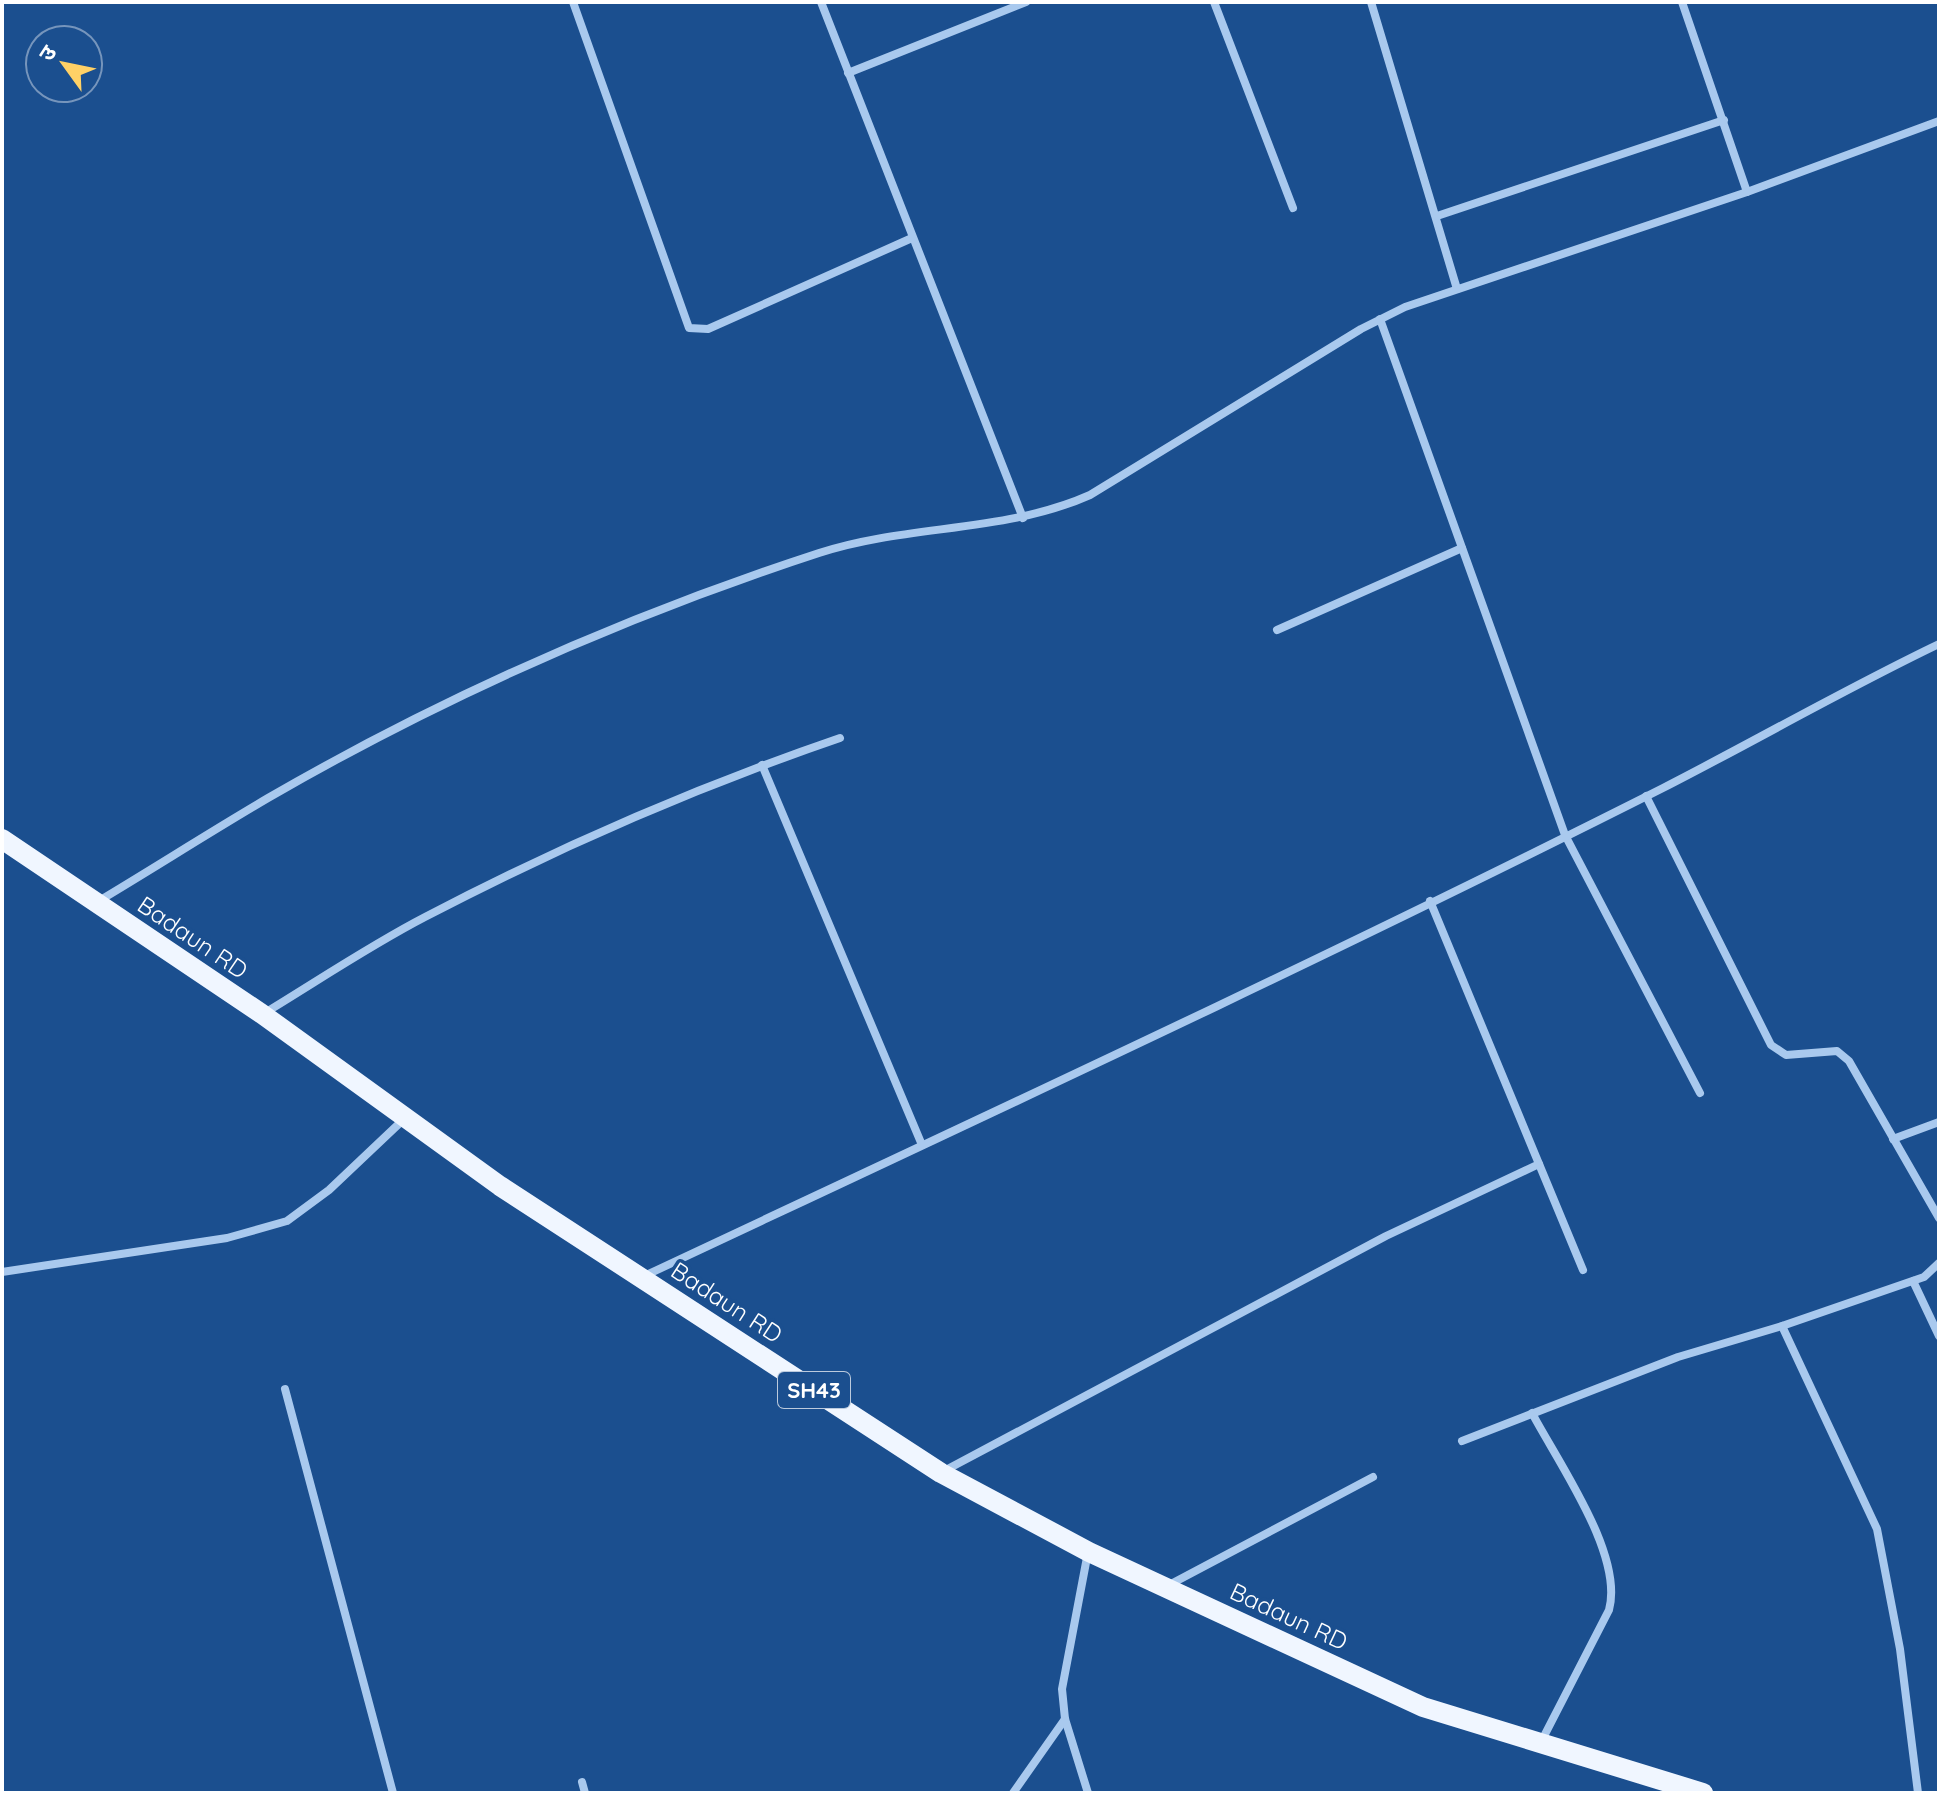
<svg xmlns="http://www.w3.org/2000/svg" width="1941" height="1795" font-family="Quicksand,'Noto Sans Devanagari',sans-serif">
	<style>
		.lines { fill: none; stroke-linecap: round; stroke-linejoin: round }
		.street { stroke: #a9c9ee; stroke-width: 8 }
		.primary { stroke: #f0f6ff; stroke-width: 20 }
		.labels { text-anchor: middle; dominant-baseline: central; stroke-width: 7; stroke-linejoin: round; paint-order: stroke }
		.shield { fill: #1b4f8f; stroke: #bbcadd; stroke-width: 2 }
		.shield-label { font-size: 22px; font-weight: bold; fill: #fff }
		.street-label { font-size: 24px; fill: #fff; stroke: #1b4f8f }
	</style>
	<rect width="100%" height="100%" fill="#1b4f8f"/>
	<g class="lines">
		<!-- street -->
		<g class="street">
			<path d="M573 2 689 328 708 329 912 238"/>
			<path d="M821 2 1023 518"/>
			<path d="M1214 2 1293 208"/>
			<path d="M1371 2 1457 289"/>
			<path d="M1682 2 1747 192"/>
			<path d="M848 73 1026 2"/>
			<path d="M1437 216 1724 120"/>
			<path d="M1380 319 1565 835 1700 1093"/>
			<path d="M1277 630 1462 548"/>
			<path d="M762 765 922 1145"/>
			<path d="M1646 796 1771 1045 1786 1055 1837 1051 1849 1061 1939 1218"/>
			<path d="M1430 901 1583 1270"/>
			<path d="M97 902C154 868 210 832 268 798 441 698 629 615 819 553 908 524 1005 533 1090 495L1361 329 1405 307 1747 192 1939 121"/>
			<path d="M263 1014C316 982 369 946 425 917 559 847 697 787 840 738"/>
			<path d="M1893 1139 1939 1122"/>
			<path d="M2 1272 227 1238 287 1221 329 1190 404 1119"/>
			<path d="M642 1277C983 1117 1326 958 1663 788 1755 741 1845 689 1939 644"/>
			<path d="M1913 1281 1939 1336"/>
			<path d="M1782 1326 1877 1529 1900 1649 1918 1793"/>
			<path d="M285 1389 393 1793"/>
			<path d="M1532 1413C1559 1464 1624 1555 1609 1610L1541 1742"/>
			<path d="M1462 1441 1678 1357 1782 1326 1924 1277 1939 1263"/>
			<path d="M942 1472 1386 1236 1539 1164"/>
			<path d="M1169 1585 1373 1477"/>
			<path d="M582 1782 585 1793"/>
			<path d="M1013 1793 1065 1719"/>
			<path d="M1088 1793 1065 1719 1062 1689 1088 1552"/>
		</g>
		<!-- primary -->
		<path class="primary" d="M2 839 262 1014 500 1186 941 1473 1089 1552 1423 1707 1703 1793"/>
	</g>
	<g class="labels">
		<!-- shield labels -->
		<rect class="shield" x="778" y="1372" width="72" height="36" rx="6"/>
		<g class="shield-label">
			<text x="814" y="1390">SH43</text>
		</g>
		<!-- street labels -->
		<g class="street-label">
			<text transform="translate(193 937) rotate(34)">Badaun RD</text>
			<text transform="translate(727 1302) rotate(33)">Badaun RD</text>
			<text transform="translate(1289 1616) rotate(25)">Badaun RD</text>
		</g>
	</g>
	<!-- border -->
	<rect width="1941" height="1795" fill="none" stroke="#ffffff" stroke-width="8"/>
	<!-- north arrow -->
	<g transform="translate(64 64) rotate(303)"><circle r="38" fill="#1b4f8f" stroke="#7695bc" stroke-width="2"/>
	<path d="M0-6L14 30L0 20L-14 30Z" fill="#ffd166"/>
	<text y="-12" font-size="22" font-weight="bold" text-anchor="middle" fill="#ffffff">उ</text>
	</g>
</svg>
